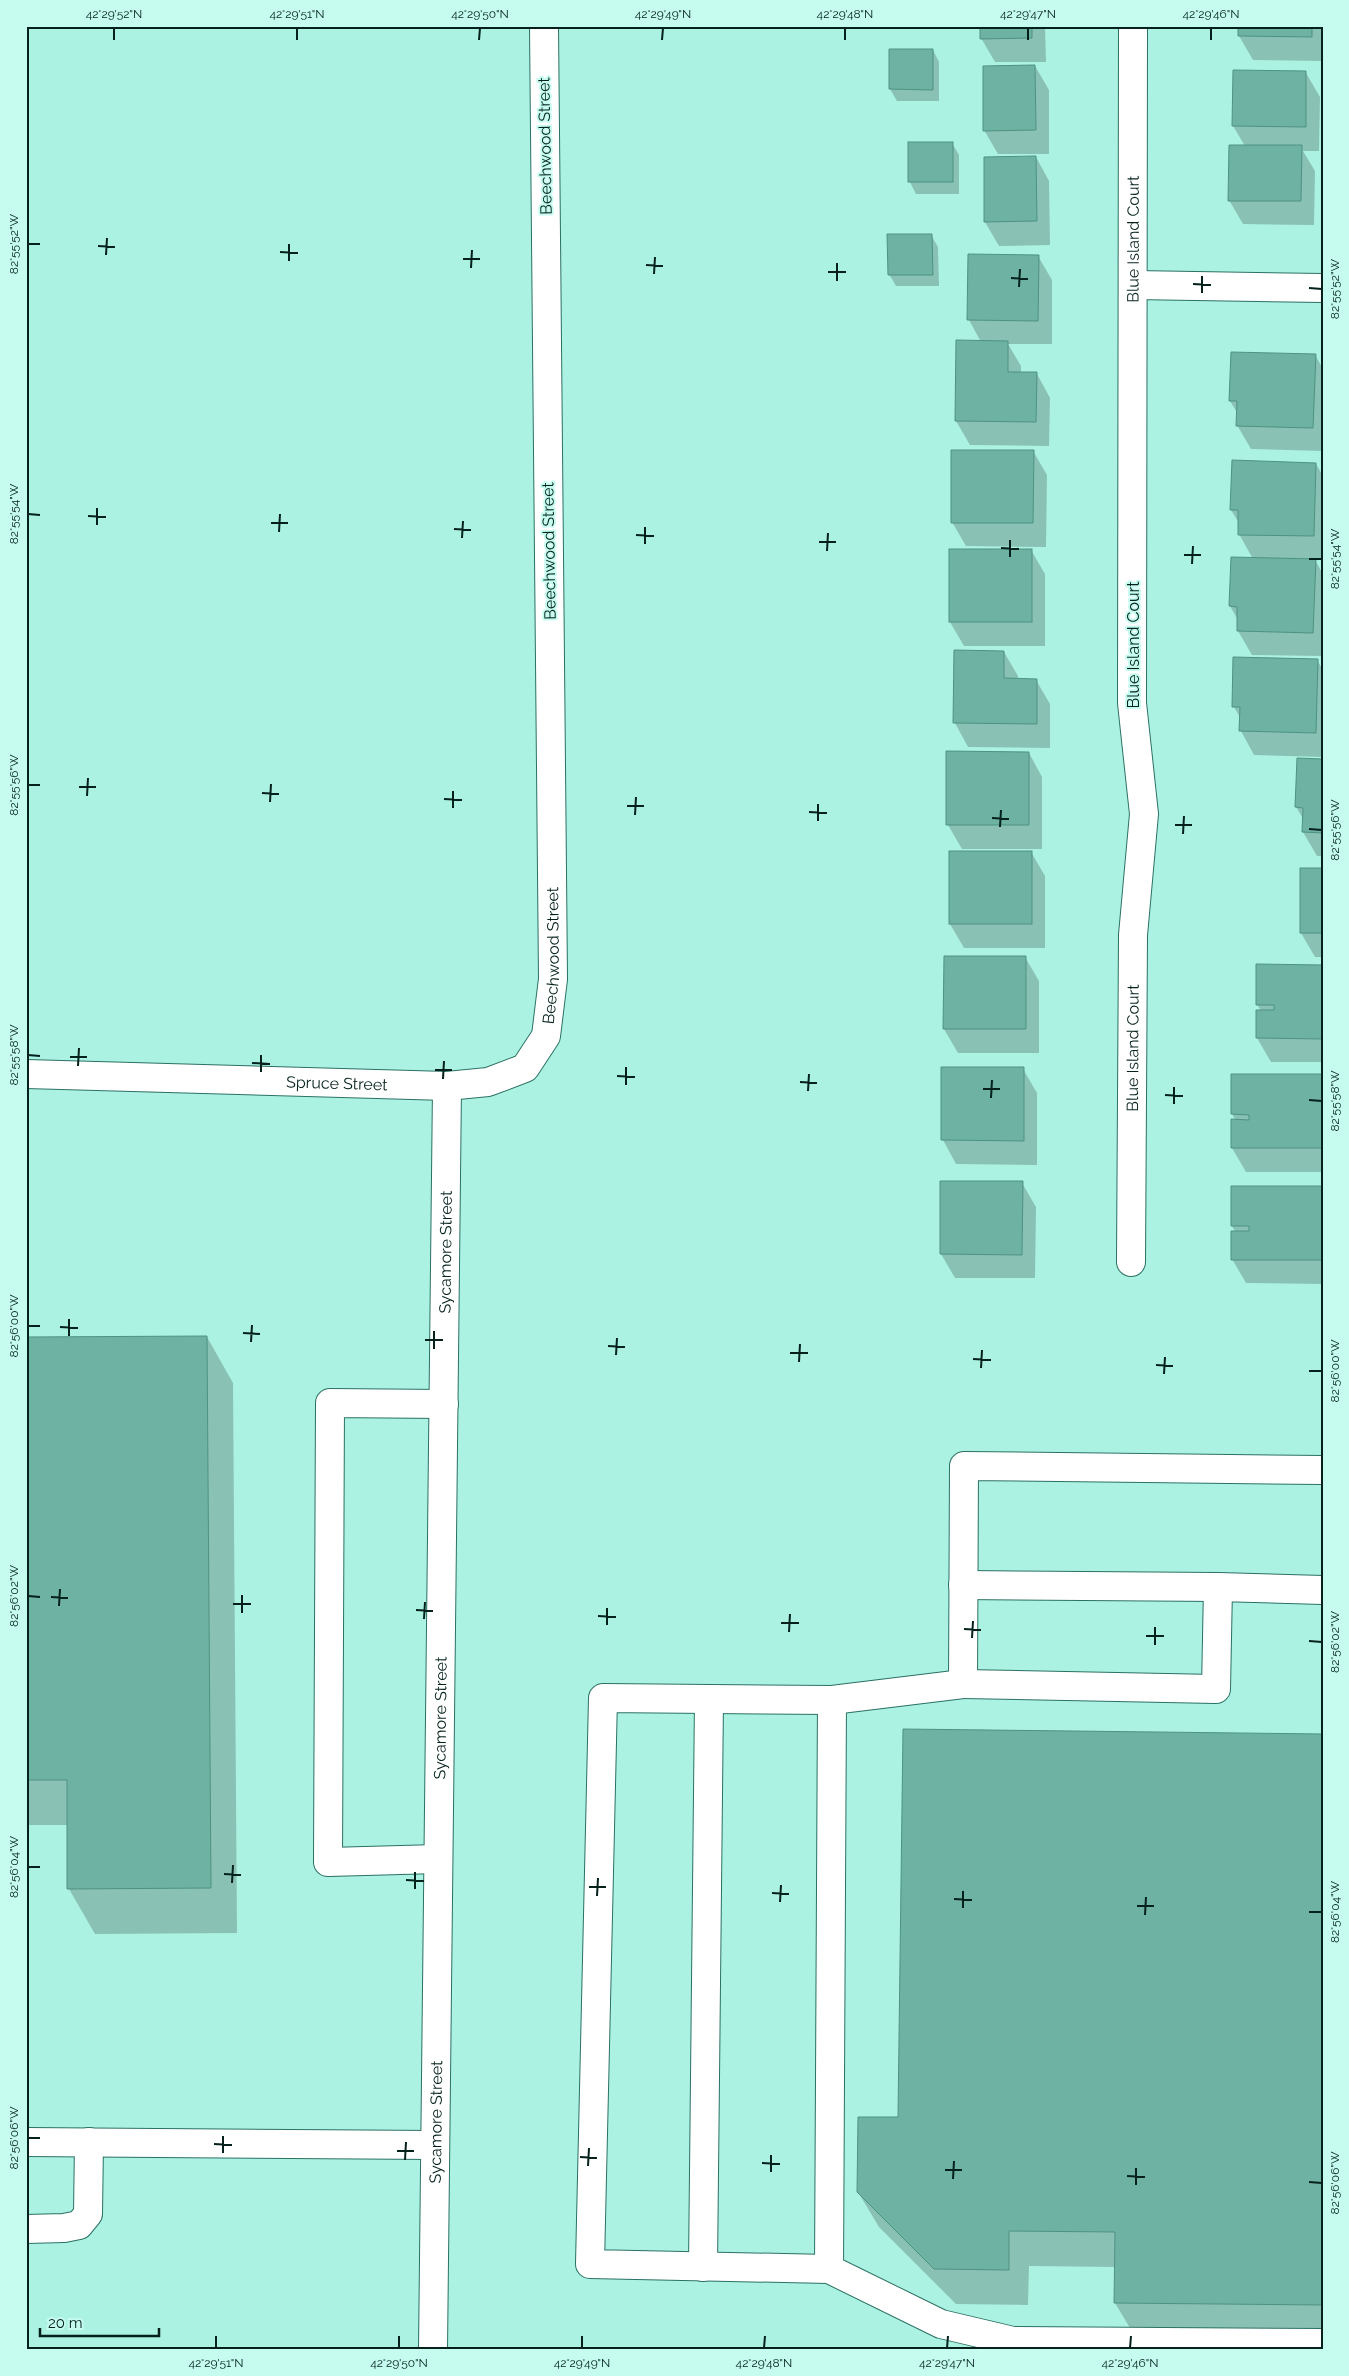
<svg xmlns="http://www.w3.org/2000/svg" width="1349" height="2376" font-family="Raleway,sans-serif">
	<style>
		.shadow { fill: #0003 }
		.building { fill: #6eb2a3; stroke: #4e9284 }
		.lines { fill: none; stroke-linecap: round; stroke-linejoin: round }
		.minor-casing { stroke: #2b7164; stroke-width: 30 }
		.minor { stroke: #fff; stroke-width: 28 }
		.ticks { fill: none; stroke: #04211c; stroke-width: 2 }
		.labels { text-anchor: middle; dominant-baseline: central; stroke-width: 4; stroke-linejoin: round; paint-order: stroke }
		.street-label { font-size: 16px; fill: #04211c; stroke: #c5fcef }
		.neatline { fill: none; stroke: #04211c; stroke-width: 2 }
		.ticks-label { font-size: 12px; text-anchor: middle; fill: #04211c }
	</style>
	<rect width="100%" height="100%" fill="#acf2e2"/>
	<!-- shadow -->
	<g class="shadow">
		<path d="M981 26H1045L1046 62H995L981 38Z"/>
		<path d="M1239 26H1323V61L1253 60 1239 36Z"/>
		<path d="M890 50H933L939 62V101H897L890 89Z"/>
		<path d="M1035 66 1049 90V154H998L984 130Z"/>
		<path d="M1306 73 1320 97 1319 151H1303L1315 171 1314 225 1243 224 1229 200 1245 146 1233 126Z"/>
		<path d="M952 143 959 155V194H916L910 182Z"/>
		<path d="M1036 157 1049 181 1050 245 999 246 985 222Z"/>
		<path d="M931 235 938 247 939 286H896L889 274Z"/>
		<path d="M1038 256 1052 280V344H1008L1021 366V373L1037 374 1050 398 1049 446 970 445 956 421 981 342 969 320Z"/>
		<path d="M1315 355 1323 369V451L1251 449 1237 425 1238 414 1230 401Z"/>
		<path d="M1033 451 1047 475 1046 547 966 546 952 522Z"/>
		<path d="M1316 464 1323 476V560H1315L1323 574V656L1252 655 1238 631V620L1230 606 1253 559 1239 534V523L1231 510Z"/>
		<path d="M951 550H1031L1045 574V646H964L950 622Z"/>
		<path d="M1004 652 1018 676V680H1036L1050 704V748L968 747 955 723Z"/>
		<path d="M1317 660 1323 670V757L1254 755 1241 731V719L1234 707Z"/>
		<path d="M1029 753 1042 777V849H962L948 825Z"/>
		<path d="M1323 760V856H1317L1303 832 1304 820 1296 807Z"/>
		<path d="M1031 852 1045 876V948H964L950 924Z"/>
		<path d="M1323 869V957H1315L1301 933Z"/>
		<path d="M1025 957 1039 981V1053H958L944 1029Z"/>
		<path d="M1323 966V1062H1271L1257 1038V1011H1261L1257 1004Z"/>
		<path d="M942 1069H1023L1037 1093V1165L956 1164 943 1140Z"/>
		<path d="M1232 1075 1323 1076V1172H1246L1232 1148 1236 1121 1232 1114Z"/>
		<path d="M1022 1183 1036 1207 1035 1278H955L941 1254Z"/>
		<path d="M1323 1187V1284L1246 1283 1232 1259 1236 1233 1232 1226Z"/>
		<path d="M207 1337 233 1383 237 1933 95 1934 69 1889 68 1825H26V1338Z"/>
		<path d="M1323 1735V2340L1136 2338 1115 2303 1116 2267 1029 2266 1028 2305 956 2304 879 2227 858 2192 899 2119Z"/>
	</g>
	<!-- building -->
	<g class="building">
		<path d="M980 26H1032V38L980 39Z"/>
		<path d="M1238 26H1312V37L1238 36Z"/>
		<path d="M889 49H933V90L889 89Z"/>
		<path d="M1035 65 1036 130 983 131V66Z"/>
		<path d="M1233 70 1306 71V127L1232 126Z"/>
		<rect x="908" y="142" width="45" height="40"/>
		<path d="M1229 145H1302L1301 201H1228Z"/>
		<path d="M1036 156 1037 221 984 222V157Z"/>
		<path d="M887 234H932L933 275H888Z"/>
		<path d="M968 254 1039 255 1038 321 967 320Z"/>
		<path d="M956 340 1008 341V372H1037L1036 422 955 421Z"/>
		<path d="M1231 352 1316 354 1313 428 1236 426 1237 401H1229Z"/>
		<path d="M951 450H1034L1033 523H951Z"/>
		<path d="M1232 460 1316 463 1314 536 1238 535V510H1230Z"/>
		<rect x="949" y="549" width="83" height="73"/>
		<path d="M1231 557 1316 559 1313 633 1237 631V607L1229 606Z"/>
		<path d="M954 650 1004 651V678L1037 679V724L953 723Z"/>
		<path d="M1233 657 1318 659 1316 733 1239 731 1240 707H1232Z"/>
		<path d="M946 751 1029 752V825H946Z"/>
		<path d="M1297 758 1323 759V833L1302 832 1303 808 1295 807Z"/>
		<rect x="949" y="851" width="83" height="73"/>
		<rect x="1300" y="868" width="23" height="65"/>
		<path d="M944 956H1026V1029H943Z"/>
		<path d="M1256 964 1323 965V1039L1256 1038V1010H1274V1005H1256Z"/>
		<path d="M941 1067H1024V1141L941 1140Z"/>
		<path d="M1231 1074H1323V1148H1231V1119L1249 1120V1115L1231 1114Z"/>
		<path d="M940 1181H1023L1022 1255 940 1254Z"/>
		<path d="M1231 1186H1323V1260H1231V1231H1249V1226H1231Z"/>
		<path d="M207 1336 211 1888 67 1889V1780H26V1337Z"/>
		<path d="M903 1729 1323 1734V2305L1114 2303 1115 2232 1009 2231V2270L934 2269 857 2192 858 2117H898Z"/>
	</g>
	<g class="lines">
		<defs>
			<g id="minor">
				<path d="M1134 285 1323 288"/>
				<path id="s1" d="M26 1074 447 1086 488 1082 525 1068 546 1036 553 979 544 26"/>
				<path id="s2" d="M1131 1262 1133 935 1144 814 1132 703 1133 26"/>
				<path d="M1323 1470 964 1466 963 1684 832 1700 603 1698 590 2264 829 2269 941 2324 1013 2341 1323 2343"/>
				<path d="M963 1585 1218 1587"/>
				<path d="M963 1684 1216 1689 1218 1587 1323 1590"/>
				<path d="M438 1859 328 1862 330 1403 444 1404"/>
				<path d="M26 2142 435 2145"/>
				<path d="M26 2229 64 2228 79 2225 88 2214 89 2142"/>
				<path d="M703 2267 709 1699"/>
				<path d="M829 2269 832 1700"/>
				<path id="s3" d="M433 2350 447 1086"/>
			</g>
		</defs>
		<!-- minor casing -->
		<use href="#minor" class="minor-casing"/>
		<!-- minor -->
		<use href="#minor" class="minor"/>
	</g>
	<!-- ticks -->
	<path class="ticks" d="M114 40V28M297 40V28M479 40 480 28M662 40 663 28M845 40V28M1028 40V28M1211 40V28M28 244H40M98 246 115 247M280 252 298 253M106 255 107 238M463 259H480M289 261V244M646 265 663 266M471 268 472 250M828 272H846M654 274 655 257M1011 278 1028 279M837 281V263M1193 284 1211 285M1019 287 1020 269M1309 288 1322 289M1202 293V276M28 514 40 515M88 516 106 517M271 523H288M97 525V508M454 529 471 530M279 532 280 514M636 535 654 536M462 538 463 521M819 542H836M645 544V527M1001 548 1019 549M827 551 828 533M1184 555H1201M1010 557V540M1309 559H1322M1192 564 1193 546M28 785H40M79 787H96M262 793 279 794M87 796 88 778M444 799 462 800M270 802 271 784M627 806H644M453 808V791M809 812 827 813M635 815 636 797M992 818 1009 819M818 821V804M1175 825H1192M1000 827 1001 810M1309 829 1322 830M1183 834 1184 816M28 1055 40 1056M70 1057H87M252 1063 270 1064M78 1066 79 1048M435 1070H452M261 1072V1055M617 1076 635 1077M443 1079 444 1061M800 1082 817 1083M626 1085V1067M983 1089H1000M808 1091 809 1074M1165 1095 1183 1096M991 1098 992 1080M1309 1100 1322 1101M1174 1104V1087M28 1326H40M60 1327 78 1328M243 1333 260 1334M69 1336V1319M425 1340H443M251 1342 252 1325M608 1346 625 1347M434 1349V1331M790 1353H808M616 1355 617 1338M973 1359 991 1360M799 1362 800 1344M1156 1365 1173 1366M981 1368 982 1350M1309 1371H1322M1164 1374 1165 1357M28 1596 40 1597M51 1597 68 1598M233 1604H251M59 1606 60 1589M416 1610 433 1611M242 1613V1595M598 1616 616 1617M424 1619 425 1602M781 1623H799M607 1625V1608M964 1629 981 1630M789 1632 790 1614M1146 1636H1164M972 1638 973 1621M1309 1641 1322 1642M1155 1645V1627M28 1867H40M224 1874 241 1875M406 1880 424 1881M232 1883 233 1865M589 1887H606M415 1889V1872M772 1893 789 1894M597 1896 598 1878M954 1899 972 1900M780 1902 781 1885M1137 1906H1154M963 1908V1891M1309 1912H1322M1145 1915 1146 1897M28 2138H40M214 2144 232 2145M397 2151H414M223 2153V2136M580 2157 597 2158M405 2160 406 2142M762 2163 780 2164M588 2166 589 2148M945 2170H962M771 2172V2155M1127 2176 1145 2177M953 2179 954 2161M1309 2182 1322 2183M1136 2185V2168M216 2348V2336M399 2348V2336M582 2348V2336M764 2348 765 2336M947 2348 948 2336M1130 2348 1131 2336"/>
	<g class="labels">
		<!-- street labels -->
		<g class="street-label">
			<text transform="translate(545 146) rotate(-91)">Beechwood Street</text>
			<text stroke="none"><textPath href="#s2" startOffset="1024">Blue Island Court</textPath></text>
			<text transform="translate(549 551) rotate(-91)">Beechwood Street</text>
			<text transform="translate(1133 645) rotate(-90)">Blue Island Court</text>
			<text stroke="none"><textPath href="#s1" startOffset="621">Beechwood Street</textPath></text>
			<text stroke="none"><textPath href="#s2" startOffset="214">Blue Island Court</textPath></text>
			<text stroke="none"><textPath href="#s1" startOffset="311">Spruce Street</textPath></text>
			<text stroke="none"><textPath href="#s3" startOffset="1098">Sycamore Street</textPath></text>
			<text stroke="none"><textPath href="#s3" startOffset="632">Sycamore Street</textPath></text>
			<text stroke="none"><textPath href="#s3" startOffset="228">Sycamore Street</textPath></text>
		</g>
	</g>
	<!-- border -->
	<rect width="1349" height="2376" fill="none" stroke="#c5fcef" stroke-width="55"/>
	<!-- scale -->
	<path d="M40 2328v8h119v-8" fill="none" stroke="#04211c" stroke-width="2.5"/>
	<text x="48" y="2328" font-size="15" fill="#04211c" stroke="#c5fcef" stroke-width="4" paint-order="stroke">20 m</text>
	<rect x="28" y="28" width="1294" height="2320" class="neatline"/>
	<g class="ticks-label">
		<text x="114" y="18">42°29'52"N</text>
		<text x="297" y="18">42°29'51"N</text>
		<text x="480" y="18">42°29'50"N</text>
		<text x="663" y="18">42°29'49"N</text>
		<text x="845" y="18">42°29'48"N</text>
		<text x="1028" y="18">42°29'47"N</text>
		<text x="1211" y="18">42°29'46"N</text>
		<text transform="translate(14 244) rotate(-90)" y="4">82°55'52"W</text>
		<text transform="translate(1335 289) rotate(-90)" y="4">82°55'52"W</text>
		<text transform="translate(14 514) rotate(-90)" y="4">82°55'54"W</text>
		<text transform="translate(1335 559) rotate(-90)" y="4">82°55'54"W</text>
		<text transform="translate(14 785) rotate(-90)" y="4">82°55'56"W</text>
		<text transform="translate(1335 830) rotate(-90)" y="4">82°55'56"W</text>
		<text transform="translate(14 1055) rotate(-90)" y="4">82°55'58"W</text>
		<text transform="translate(1335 1101) rotate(-90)" y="4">82°55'58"W</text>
		<text transform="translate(14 1326) rotate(-90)" y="4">82°56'00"W</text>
		<text transform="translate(1335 1371) rotate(-90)" y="4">82°56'00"W</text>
		<text transform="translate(14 1596) rotate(-90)" y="4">82°56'02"W</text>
		<text transform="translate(1335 1642) rotate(-90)" y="4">82°56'02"W</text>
		<text transform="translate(14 1867) rotate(-90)" y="4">82°56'04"W</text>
		<text transform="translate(1335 1912) rotate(-90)" y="4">82°56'04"W</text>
		<text transform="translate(14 2138) rotate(-90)" y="4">82°56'06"W</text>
		<text transform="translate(1335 2183) rotate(-90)" y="4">82°56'06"W</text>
		<text x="216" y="2367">42°29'51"N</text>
		<text x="399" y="2367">42°29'50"N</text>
		<text x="582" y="2367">42°29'49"N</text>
		<text x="764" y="2367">42°29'48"N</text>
		<text x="947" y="2367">42°29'47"N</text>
		<text x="1130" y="2367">42°29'46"N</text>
	</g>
</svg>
